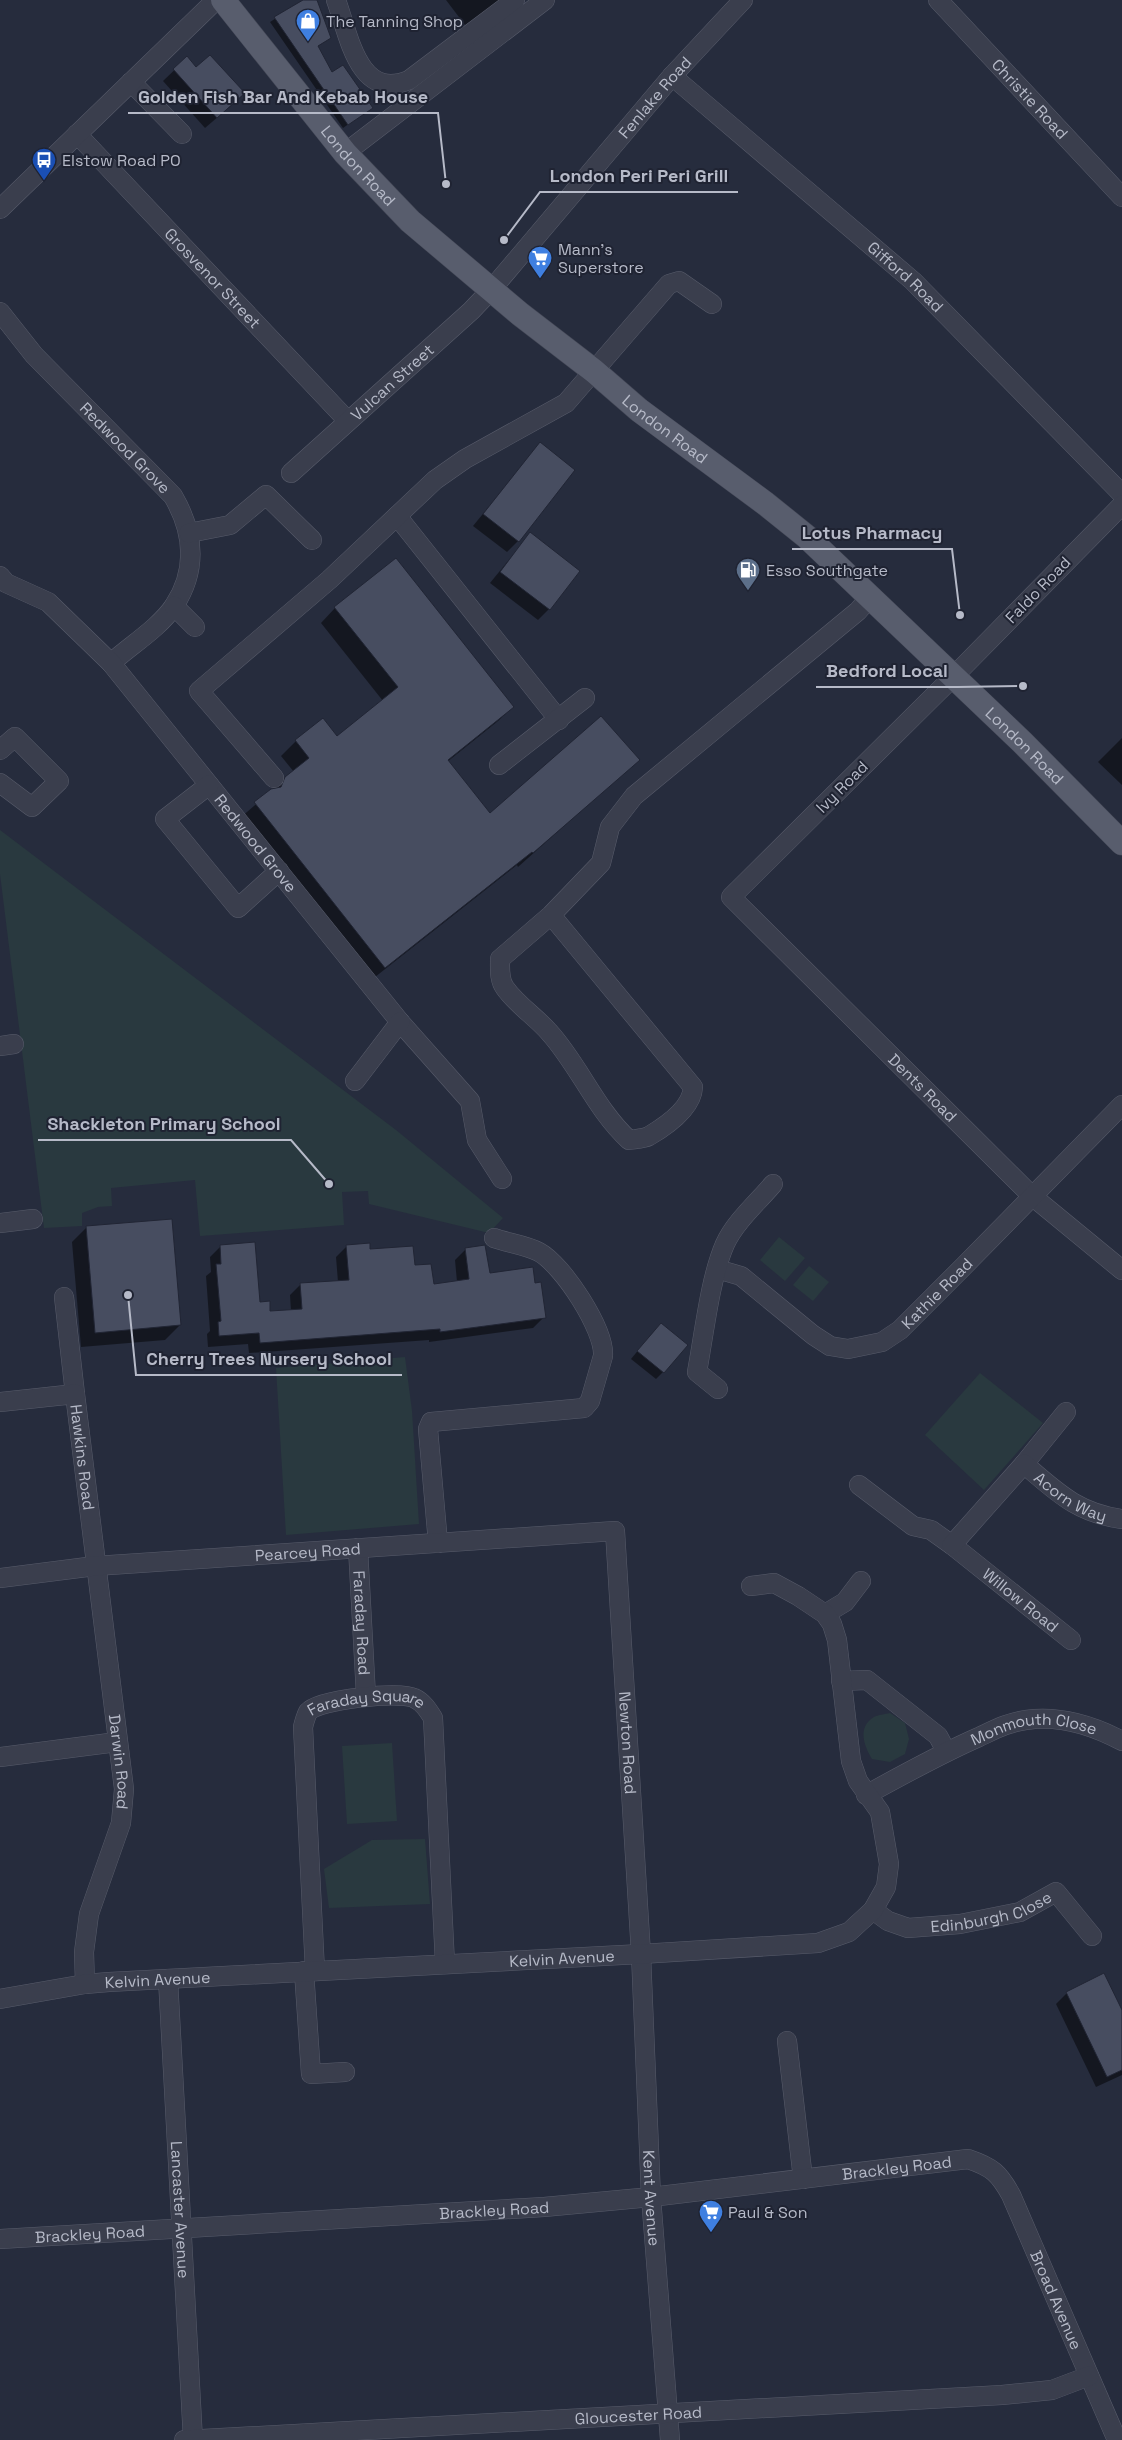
<svg xmlns="http://www.w3.org/2000/svg" width="1122" height="2440" font-family="'Space Grotesk',sans-serif">
	<style>
		.green { fill: #29393f }
		.shadow { fill: #0007 }
		.building { fill: #474d60; stroke: #212534 }
		.lines { fill: none; stroke-linecap: round; stroke-linejoin: round }
		.minor-casing { stroke: #585c6b; stroke-width: 20 }
		.major-casing { stroke: #434756; stroke-width: 25 }
		.minor { stroke: #3a3e4d; stroke-width: 19 }
		.major { stroke: #585d6d; stroke-width: 24 }
		.labels { text-anchor: middle; dominant-baseline: central; stroke-width: 4; stroke-linejoin: round; paint-order: stroke }
		.poi-label { font-size: 16px; fill: #b6bac8; stroke: #1f2332; text-anchor: start }
		.street-label { font-size: 16px; fill: #b6bac8; stroke: #1f2332 }
		.leader { fill: none; stroke: #b6bac8; stroke-width: 2 }
		.callout-dot { fill: #b6bac8; stroke: #1f2332; stroke-width: 2 }
		.callout-label { font-size: 18px; text-anchor: middle; font-weight: bold; fill: #b6bac8; stroke: #1f2332; stroke-width: 4; stroke-linejoin: round; paint-order: stroke }
	</style>
	<rect width="100%" height="100%" fill="#262c3d"/>
	<!-- green -->
	<g class="green">
		<path d="M0 830 396 1130 503 1218 489 1233 369 1204 368 1191 342 1192 344 1225 200 1236 195 1180 111 1188 112 1206 98 1207 82 1213V1226L44 1228 0 874Z"/>
		<path d="M779 1237 805 1258 785 1281 760 1260Z"/>
		<path d="M809 1266 829 1282 813 1301 793 1285Z"/>
		<path d="M405 1357 412 1411 419 1524 286 1535 276 1368Z"/>
		<path d="M980 1373 1043 1423 984 1490 925 1435Z"/>
		<path d="M890 1713 905 1723 909 1739 905 1754 890 1762 872 1759C864 1746 857 1727 874 1717 878 1715 885 1714 890 1713Z"/>
		<path d="M392 1743 397 1821 347 1824 342 1746Z"/>
		<path d="M425 1839 430 1904 329 1908 324 1869 372 1840Z"/>
	</g>
	<!-- shadow -->
	<g class="shadow">
		<path d="M305 0H315L330 38 317 47 332 74 371 108 343 128 270 22Z"/>
		<path d="M446 0H508L503 4 493 5 465 25Z"/>
		<path d="M187 58 233 104 205 128 163 81Z"/>
		<path d="M540 444 518 541 507 552 473 526Z"/>
		<path d="M530 534 549 609 538 620 490 583Z"/>
		<path d="M335 608 513 707 498 721 447 762 490 815 638 760 518 867 517 865 370 981 240 818 294 772 281 756 296 741 323 720 337 738 383 701 321 623Z"/>
		<path d="M1122 738V785L1098 762Z"/>
		<path d="M87 1227 180 1325 165 1340 81 1347 72 1242Z"/>
		<path d="M221 1246 258 1303 269 1312 291 1311 290 1295 301 1284 338 1282 336 1257 347 1246 369 1251 414 1267 433 1285 457 1282 455 1260 466 1249 489 1274 534 1285 544 1317 533 1328 429 1342V1340L249 1353 248 1344 208 1347 207 1334 210 1331 206 1276 211 1272 210 1257Z"/>
		<path d="M654 1331 663 1372 656 1379 631 1359Z"/>
		<path d="M1067 1993 1122 2013V2075L1096 2087 1056 2004Z"/>
	</g>
	<!-- building -->
	<g class="building">
		<path d="M303 0H317L331 38 318 46 332 72 343 65 373 108 348 125 274 17Z"/>
		<path d="M210 55 245 93 217 118 173 69 187 56 196 67Z"/>
		<path d="M540 442 575 470 519 542 483 514Z"/>
		<path d="M530 532 580 571 550 610 500 572Z"/>
		<path d="M396 558 514 707 448 760 490 813 601 716 640 760 533 853 532 852 385 968 254 802 271 789 281 787 285 777 309 758 295 740 323 718 337 736 398 687 334 607Z"/>
		<path d="M172 1219 181 1325 95 1333 86 1226Z"/>
		<path d="M255 1242 260 1302 270 1301V1311L302 1309 300 1283 349 1280 346 1245 370 1243V1249L413 1246 415 1265 431 1264 434 1284 469 1279 465 1248 485 1245 490 1273 533 1267 535 1283 541 1282 546 1318 440 1332V1329L260 1343 259 1333 219 1336 218 1322 221 1321 216 1264H221L220 1245Z"/>
		<path d="M661 1323 688 1345 664 1373 637 1351Z"/>
		<path d="M1104 1973 1122 2010V2070L1107 2077 1066 1992Z"/>
	</g>
	<g class="lines">
		<defs>
			<g id="minor">
				<path d="M336 0C349 35 358 101 409 80L515 0"/>
				<path id="s1" d="M938 0 1122 197"/>
				<path id="s2" d="M672 76 913 281 1122 494"/>
				<path d="M131 82 182 134"/>
				<path id="s3" d="M77 134 347 420"/>
				<path d="M345 153 545 0"/>
				<path d="M0 209 216 0"/>
				<path id="s4" d="M0 312 34 355 173 496C194 532 198 569 174 606 159 628 131 645 111 663"/>
				<path id="s5" d="M291 473 471 311 491 290 672 76 743 0"/>
				<path id="s6" d="M1122 505 954 676 731 897 1032 1196 1122 1270"/>
				<path d="M397 516 559 720"/>
				<path d="M189 533 230 525 266 495 312 540"/>
				<path id="s7" d="M0 576 6 583 48 602 111 663 400 1022 470 1101 477 1140 502 1179"/>
				<path d="M174 606 195 627"/>
				<path d="M0 750 15 737 59 781 32 807 0 783"/>
				<path d="M499 765 585 698"/>
				<path d="M274 778 199 691 329 580 435 480 465 459 566 403 669 284 679 281 712 304"/>
				<path d="M209 785 165 819 238 908 279 871"/>
				<path d="M551 915 693 1087C692 1108 666 1126 649 1136 643 1139 635 1139 629 1140 596 1110 579 1065 549 1032 536 1017 517 1005 505 988 499 980 500 969 500 959L551 915 601 863 610 827 634 796 858 611 871 596"/>
				<path d="M0 1046 14 1044"/>
				<path d="M355 1081 400 1022"/>
				<path d="M0 1223 33 1219"/>
				<path id="s8" d="M717 1269 741 1276 813 1335 830 1346 848 1349 882 1342 900 1330 962 1268 1122 1105"/>
				<path d="M64 1297 75 1394"/>
				<path d="M718 1389 697 1372C704 1335 710 1278 725 1244 735 1222 757 1203 773 1184"/>
				<path id="s9" d="M0 1402 75 1394 124 1789 121 1823 89 1914 84 1952 85 1984"/>
				<path d="M1024 1464 1066 1412"/>
				<path id="s10" d="M859 1485 913 1526 931 1530 952 1545 1071 1640"/>
				<path d="M438 1543 428 1429 431 1422 584 1408 590 1401 603 1356C605 1330 563 1265 539 1252 526 1245 508 1243 494 1238"/>
				<path id="s11" d="M952 1545 1024 1464C1057 1492 1077 1513 1122 1519"/>
				<path id="s12" d="M358 1548 366 1696"/>
				<path id="s13" d="M0 1578 95 1566 615 1531 641 1954 651 2197 670 2440"/>
				<path d="M825 1614 845 1602 861 1581"/>
				<path d="M841 1681 867 1680 938 1736 946 1751"/>
				<path d="M0 1757 117 1742"/>
				<path id="s14" d="M866 1795C904 1774 940 1754 979 1737 994 1730 1009 1722 1026 1720 1059 1715 1094 1726 1122 1741"/>
				<path id="s15" d="M873 1910 888 1921 908 1928 960 1924 1020 1912 1056 1892 1092 1936"/>
				<path d="M304 1971 311 2074 345 2072"/>
				<path id="s16" d="M315 1971 303 1727C304 1723 306 1716 308 1712 319 1699 400 1691 414 1698 423 1702 428 1710 433 1718L445 1964"/>
				<path id="s17" d="M168 1979 193 2440"/>
				<path id="s18" d="M0 1999 85 1984 109 1982 641 1954 818 1943 849 1932 873 1910 886 1887 889 1864 880 1812 858 1781 851 1761 837 1640 832 1624 825 1614 798 1596 774 1583 751 1586"/>
				<path d="M787 2041 803 2179"/>
				<path id="s19" d="M0 2239 544 2207 651 2197 968 2159C992 2167 999 2173 1011 2195L1117 2440"/>
				<path id="s20" d="M184 2440 1002 2395 1052 2390 1089 2376"/>
			</g>
			<g id="major">
				<path id="s21" d="M223 0 345 153 410 221 520 314 594 371 639 410 766 504 807 537 1022 742 1122 843"/>
			</g>
		</defs>
		<!-- minor casing -->
		<use href="#minor" class="minor-casing"/>
		<!-- major casing -->
		<use href="#major" class="major-casing"/>
		<!-- minor -->
		<use href="#minor" class="minor"/>
		<!-- major -->
		<use href="#major" class="major"/>
	</g>
	<!-- icons -->
	<defs>
		<symbol id="shop-pin" viewBox="-11 -11 22 30"><path d="M0 17L-7.5 6A9.5 9.5 0 1 1 7.5 6Z" fill="#3f7fe0" stroke="#1f2332"/><path d="M-5-2.5h2.3a2.7 3.5 0 0 1 5.4 0H5L5.5 6h-11ZM-1.5-2.5h3a1.5 2.3 0 0 0-3 0Z" fill="#fff"/></symbol>
		<symbol id="bus-pin" viewBox="-11 -11 22 30"><path d="M0 17L-7.5 6A9.5 9.5 0 1 1 7.5 6Z" fill="#1a4fb4" stroke="#1f2332"/><path d="M-5-6H5V4H4V6H2V4H-2V6H-4V4H-5ZM-3.5-4V0h7V-4ZM-3.5 1.2v1.5H-2V1.2ZM2 1.2v1.5H3.5V1.2Z" fill="#fff"/></symbol>
		<symbol id="supermarket-pin" viewBox="-11 -11 22 30"><path d="M0 17L-7.5 6A9.5 9.5 0 1 1 7.5 6Z" fill="#3f7fe0" stroke="#1f2332"/><path d="M-6-5.5h2.5l.6 2H6L4.5 2H-2.5L-4.4-4H-6ZM-1.5 3.2a1.3 1.3 0 1 0 .1 0ZM3 3.2a1.3 1.3 0 1 0 .1 0Z" fill="#fff"/></symbol>
		<symbol id="fuel-pin" viewBox="-11 -11 22 30"><path d="M0 17L-7.5 6A9.5 9.5 0 1 1 7.5 6Z" fill="#5c6f8a" stroke="#1f2332"/><path d="M-5.5-6h7V0h2V4h1.3V-2.5L3-4.5l.8-.8L6-3V5H2.5V1h-1V6h-7ZM-4.2-4.7v3.2H.2V-4.7Z" fill="#fff"/></symbol>
	</defs>
	<g fill-rule="evenodd">
		<use href="#shop-pin" x="294" y="7" width="28" height="38"/>
		<use href="#bus-pin" x="30" y="146" width="28" height="38"/>
		<use href="#supermarket-pin" x="526" y="244" width="28" height="38"/>
		<use href="#fuel-pin" x="734" y="556" width="28" height="38"/>
		<use href="#supermarket-pin" x="697" y="2198" width="28" height="38"/>
	</g>
	<g class="labels">
		<!-- poi labels -->
		<g class="poi-label">
			<text x="326" y="21">The Tanning Shop</text>
			<text x="62" y="160">Elstow Road PO</text>
			<text x="558" y="249">Mann's<tspan x="558" dy="18">Superstore</tspan></text>
			<text x="766" y="570">Esso Southgate</text>
			<text x="728" y="2212">Paul &amp; Son</text>
		</g>
		<!-- street labels -->
		<g class="street-label">
			<text stroke="none"><textPath href="#s5" startOffset="524">Fenlake Road</textPath></text>
			<text stroke="none"><textPath href="#s1" startOffset="135">Christie Road</textPath></text>
			<text stroke="none"><textPath href="#s21" startOffset="214">London Road</textPath></text>
			<text stroke="none"><textPath href="#s2" startOffset="308">Gifford Road</textPath></text>
			<text stroke="none"><textPath href="#s3" startOffset="198">Grosvenor Street</textPath></text>
			<text stroke="none"><textPath href="#s5" startOffset="136">Vulcan Street</textPath></text>
			<text stroke="none"><textPath href="#s21" startOffset="619">London Road</textPath></text>
			<text stroke="none"><textPath href="#s4" startOffset="185">Redwood Grove</textPath></text>
			<text transform="translate(1038 590) rotate(-46)">Faldo Road</text>
			<text stroke="none"><textPath href="#s21" startOffset="1099">London Road</textPath></text>
			<text transform="translate(842 787) rotate(-45)">Ivy Road</text>
			<text stroke="none"><textPath href="#s7" startOffset="374">Redwood Grove</textPath></text>
			<text stroke="none"><textPath href="#s6" startOffset="824">Dents Road</textPath></text>
			<text stroke="none"><textPath href="#s8" startOffset="265">Kathie Road</textPath></text>
			<text stroke="none"><textPath href="#s9" startOffset="139">Hawkins Road</textPath></text>
			<text stroke="none"><textPath href="#s11" startOffset="166">Acorn Way</textPath></text>
			<text stroke="none"><textPath href="#s13" startOffset="309">Pearcey Road</textPath></text>
			<text stroke="none"><textPath href="#s10" startOffset="200">Willow Road</textPath></text>
			<text stroke="none"><textPath href="#s12" startOffset="75">Faraday Road</textPath></text>
			<text stroke="none"><textPath href="#s16" startOffset="321">Faraday Square</textPath></text>
			<text stroke="none"><textPath href="#s14" startOffset="184">Monmouth Close</textPath></text>
			<text stroke="none"><textPath href="#s13" startOffset="829">Newton Road</textPath></text>
			<text stroke="none"><textPath href="#s9" startOffset="446">Darwin Road</textPath></text>
			<text stroke="none"><textPath href="#s15" startOffset="125">Edinburgh Close</textPath></text>
			<text stroke="none"><textPath href="#s18" startOffset="564">Kelvin Avenue</textPath></text>
			<text stroke="none"><textPath href="#s18" startOffset="159">Kelvin Avenue</textPath></text>
			<text stroke="none"><textPath href="#s19" startOffset="900">Brackley Road</textPath></text>
			<text stroke="none"><textPath href="#s13" startOffset="1285">Kent Avenue</textPath></text>
			<text stroke="none"><textPath href="#s17" startOffset="231">Lancaster Avenue</textPath></text>
			<text stroke="none"><textPath href="#s19" startOffset="495">Brackley Road</textPath></text>
			<text stroke="none"><textPath href="#s19" startOffset="90">Brackley Road</textPath></text>
			<text stroke="none"><textPath href="#s19" startOffset="1144">Broad Avenue</textPath></text>
			<text stroke="none"><textPath href="#s20" startOffset="455">Gloucester Road</textPath></text>
		</g>
	</g>
	<!-- callouts -->
	<path class="leader" d="M446 184L438 113H128M504 240L540 192H738M960 615L952 549H792M1023 686L958 687H816M329 1184L291 1140H38M128 1295L136 1375H402"/>
	<g class="callout-dot">
		<circle cx="446" cy="184" r="5"/>
		<circle cx="504" cy="240" r="5"/>
		<circle cx="960" cy="615" r="5"/>
		<circle cx="1023" cy="686" r="5"/>
		<circle cx="329" cy="1184" r="5"/>
		<circle cx="128" cy="1295" r="5"/>
	</g>
	<g class="callout-label">
		<text x="283" y="103">Golden Fish Bar And Kebab House</text>
		<text x="639" y="182">London Peri Peri Grill</text>
		<text x="872" y="539">Lotus Pharmacy</text>
		<text x="887" y="677">Bedford Local</text>
		<text x="164" y="1130">Shackleton Primary School</text>
		<text x="269" y="1365">Cherry Trees Nursery School</text>
	</g>
</svg>
